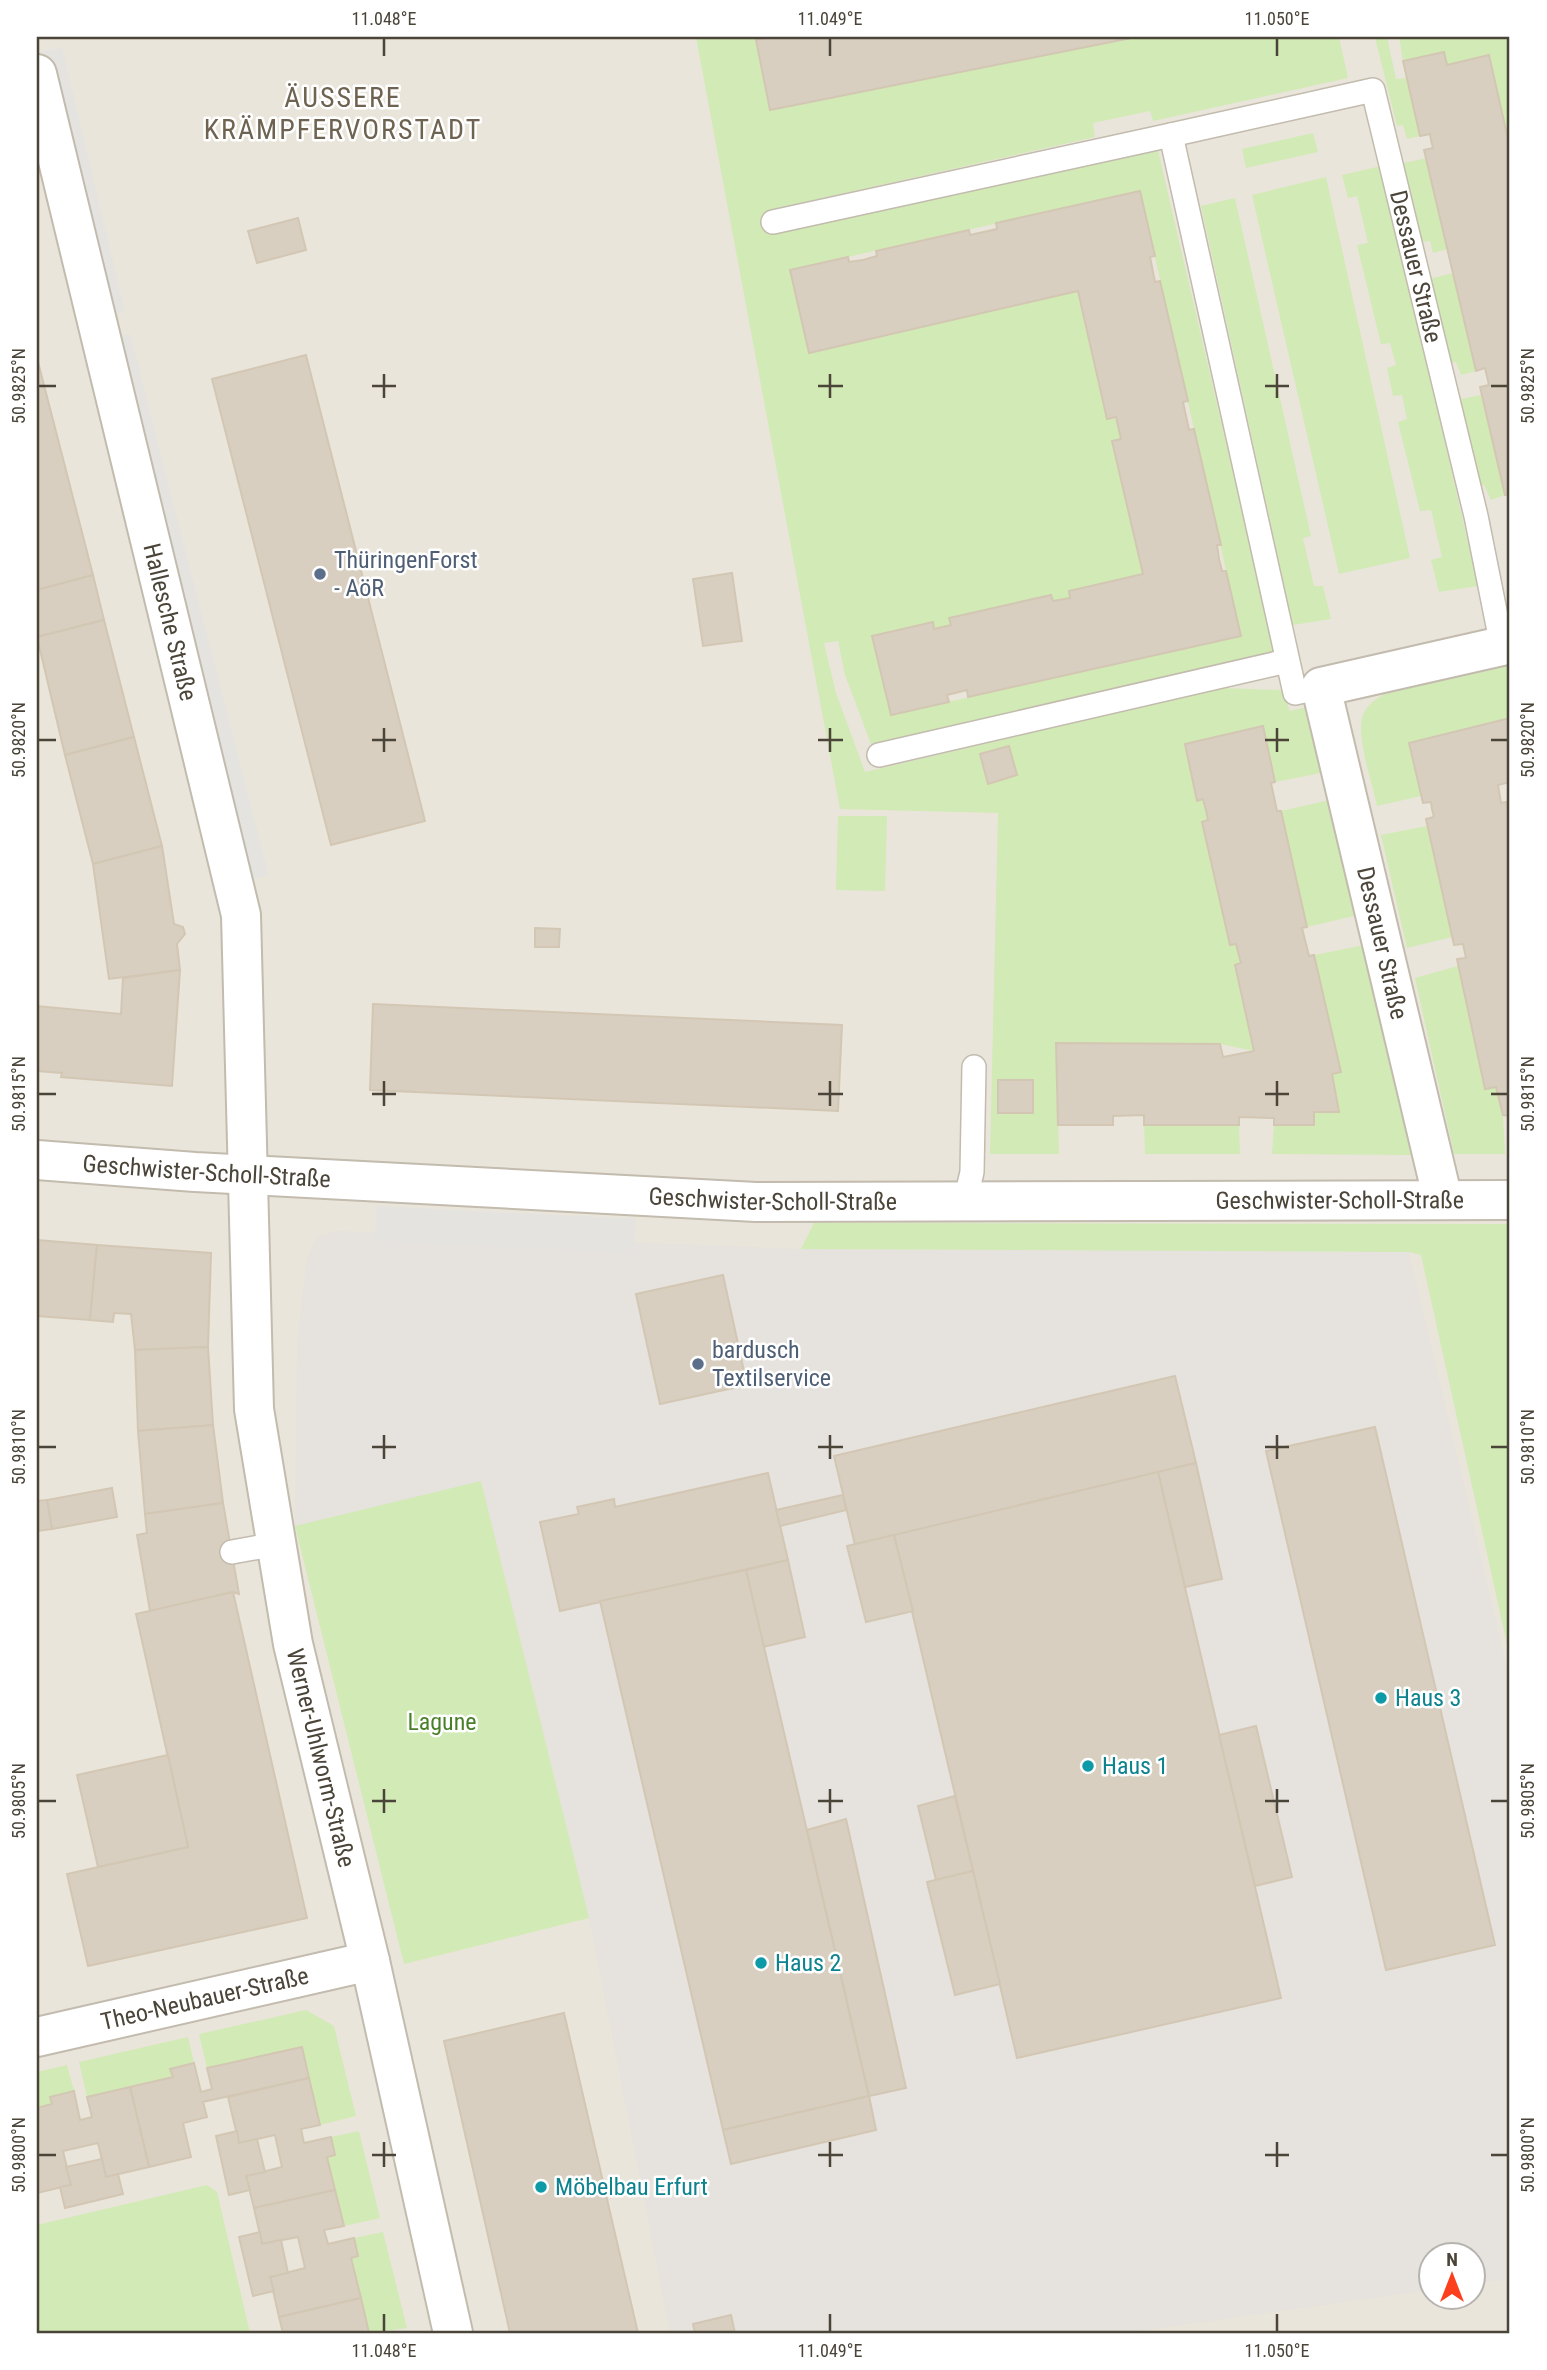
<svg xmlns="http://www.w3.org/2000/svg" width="1547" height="2370" font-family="'Roboto Condensed',sans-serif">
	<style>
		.residential { fill: #eae5da; fill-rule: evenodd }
		.industrial { fill: #e6e2dd }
		.green { fill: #d2eab5; fill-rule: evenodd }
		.parking { fill: #e5e3e0 }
		.building { fill: #d8cfc1; stroke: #d3c7b4; stroke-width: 2 }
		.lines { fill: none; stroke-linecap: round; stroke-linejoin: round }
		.lane-casing { stroke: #c2bbae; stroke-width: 26 }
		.street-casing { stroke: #c2bbae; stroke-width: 42 }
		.lane { stroke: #fff; stroke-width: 23 }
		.street { stroke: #fff; stroke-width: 38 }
		.ticks { fill: none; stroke: #4b4439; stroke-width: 2.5 }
		.service-dot { fill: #5c6f8a; stroke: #fff; stroke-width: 2.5 }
		.culture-dot { fill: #0f9aa8; stroke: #fff; stroke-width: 2.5 }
		.labels { text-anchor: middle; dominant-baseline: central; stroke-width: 5; stroke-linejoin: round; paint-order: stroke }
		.street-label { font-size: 24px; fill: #4b4439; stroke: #fff }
		.service-label { font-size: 24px; fill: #4e5e75; stroke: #fff; text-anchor: start }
		.culture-label { font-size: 24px; fill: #0d838f; stroke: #fff; text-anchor: start }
		.park-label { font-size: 24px; fill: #4a7f2a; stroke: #fff }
		.quarter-label { font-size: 28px; letter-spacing: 2px; fill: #6e6250; stroke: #fff }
		.neatline { fill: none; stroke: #4b4439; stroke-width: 2.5 }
		.ticks-label { font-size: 18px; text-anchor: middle; fill: #4b4439 }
	</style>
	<rect width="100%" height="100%" fill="#f6f3ec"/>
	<!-- residential -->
	<path class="residential" d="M37 37H1510V2333H37ZM1432 2254H1474V2296H1432Z"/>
	<!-- industrial -->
	<path class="industrial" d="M338 1231 801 1249 1409 1252 1510 1680V2279L1474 2284V2254H1432L1431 2290 1124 2333H670L589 1918 481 1482 295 1526 297 1344 307 1257 318 1236Z"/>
	<!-- green -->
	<g class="green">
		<path d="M696 37H773L756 41 771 110 1136 37H1339L1348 78 1153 121 1150 111 1093 123 1095 137 769 210 774 234 1157 146 1275 654 871 744 845 675 838 641 824 643 836 693 865 772 1221 688 1282 690 1290 711 1311 706 1326 772 1275 782 1262 726 1185 744 1197 800 1203 799 1208 820 1202 822 1230 944H1236L1241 963 1235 965 1254 1051 1220 1044 1056 1043 1059 1154H990L998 813 840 809ZM1140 191 1241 636 891 715 873 636 933 623 934 629 951 625 950 618 1051 595 1053 601 1070 598 1069 591 1143 574 1112 441 1121 439 1078 291 809 353 790 270Z"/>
		<path d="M1387 37 1396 79 1407 78 1420 136 1407 139 1403 125 1397 126 1375 38Z"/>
		<path d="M1399 37H1510V147L1489 55 1447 65 1403 61Z"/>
		<path d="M1313 133 1318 152 1246 168 1242 149Z"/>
		<path d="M1427 158 1448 249 1433 253 1430 241 1421 242 1404 163Z"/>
		<path d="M1381 166 1478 586 1439 592 1431 560 1442 557 1431 510 1420 511 1398 422 1407 419 1402 395 1393 396 1387 368 1396 365 1390 343 1381 344 1357 245 1368 243 1357 196 1348 198 1342 175Z"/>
		<path d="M1326 177 1410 558 1339 574 1252 195Z"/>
		<path d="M1235 198 1311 536 1303 538 1314 586H1323L1331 619 1293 625 1201 206Z"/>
		<path d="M1453 273 1476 371 1461 375 1456 362 1448 363 1429 279Z"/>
		<path d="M1481 395 1505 495 1491 500 1484 485 1477 487 1456 400Z"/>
		<path d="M1510 664V718L1409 743 1421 796 1377 806C1372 782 1357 740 1362 718 1365 706 1375 700 1384 694Z"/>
		<path d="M1330 800 1358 915 1307 927 1281 811Z"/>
		<path d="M838 816H887L885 891 836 890Z"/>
		<path d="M1427 826 1452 937 1407 948 1381 835Z"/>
		<path d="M1364 945 1412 1155 1272 1154 1274 1125H1314V1112L1332 1074 1341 1071 1314 955Z"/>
		<path d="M1458 966 1485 1089 1496 1087 1503 1115 1505 1154H1454L1415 978Z"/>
		<path d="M1144 1125H1239L1240 1154H1145Z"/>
		<path d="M814 1223 1510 1224V1658L1421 1255 1409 1252 801 1249Z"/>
		<path d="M481 1481 589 1918 404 1964 295 1526Z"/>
		<path d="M306 2010 334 2026 356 2116 320 2125 302 2047 207 2068 199 2034Z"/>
		<path d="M188 2037 194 2063 171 2069 173 2077 87 2097 79 2062Z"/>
		<path d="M67 2065 74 2091 51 2096 52 2104 37 2108V2072Z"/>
		<path d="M359 2131 380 2218 344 2226 327 2157 335 2155 331 2137Z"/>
		<path d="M207 2185 217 2192 250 2333H37V2225Z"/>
		<path d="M383 2232 407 2328 369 2333 351 2258 358 2256 354 2238Z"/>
	</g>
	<!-- parking -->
	<g class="parking">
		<path d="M62 47 125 312 95 319 37 74V53Z"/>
		<path d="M130 334 269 876 240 881 99 339Z"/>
		<path d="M376 1206 636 1219 634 1253 375 1241Z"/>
	</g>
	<!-- building -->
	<g class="building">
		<path d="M773 37H1136L770 110 756 40Z"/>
		<path d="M1444 52 1447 65 1489 55 1510 148V494L1505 495 1480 387 1489 385 1485 368 1476 371 1424 150 1433 148 1431 140 1430 134 1420 136 1403 61Z"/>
		<path d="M1140 191 1155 256 1150 257 1155 282 1160 281 1188 401 1183 402 1189 430 1194 429 1221 545H1217L1219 559 1222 571H1226L1241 636 968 697 967 690 947 695 949 702 891 715 872 636 933 622 934 629 951 625 949 618 1051 595 1053 601 1070 598 1069 591 1143 574 1112 441 1121 439 1116 417 1107 419 1078 291 809 353 790 270 848 257 849 262 863 260 877 256 876 251 969 230 970 235 997 229 996 223Z"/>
		<path d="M298 218 306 250 257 263 248 231Z"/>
		<path d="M306 355 425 821 331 845 212 379Z"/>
		<path d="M37 358 93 575 37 590Z"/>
		<path d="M732 573 742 641 703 646 693 579Z"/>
		<path d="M93 575 104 620 37 637V590Z"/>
		<path d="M104 620 134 737 65 755 37 637Z"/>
		<path d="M1510 718V782L1498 785 1501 803 1506 802 1510 821V1116L1503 1115 1496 1087 1485 1089 1457 959 1466 958 1463 944 1454 945 1426 819 1434 817 1432 809 1431 802 1423 803 1409 743Z"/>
		<path d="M1263 726 1275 782 1271 783 1277 811H1281L1307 927 1302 928 1309 956 1314 955 1341 1072 1332 1074 1339 1112H1314V1125H1274V1118L1239 1117V1125H1144V1115L1113 1116V1125H1058L1056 1043 1220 1044 1223 1057 1254 1051 1235 965 1241 963 1236 944 1230 945 1202 822 1208 820 1206 810 1203 799 1197 801 1185 744Z"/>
		<path d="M134 737 162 846 93 864 65 755Z"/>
		<path d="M1009 746 1017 775 988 784 980 754Z"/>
		<path d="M162 846 174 924 183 927 185 934 177 944 180 970 109 979 93 864Z"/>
		<path d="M535 928 560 929 559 947H535Z"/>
		<path d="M180 970 172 1086 61 1077 62 1073 37 1071V1006L121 1014 123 978Z"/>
		<path d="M373 1004 842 1025 838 1111 370 1090Z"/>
		<rect x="998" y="1080" width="35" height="33"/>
		<path d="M37 1240 97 1245 90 1320 37 1316Z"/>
		<path d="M97 1245 211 1253 208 1347 135 1350 131 1314 114 1313 113 1322 90 1320Z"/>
		<path d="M723 1275 747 1385 660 1404 636 1294Z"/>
		<path d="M208 1347 213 1425 138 1431 135 1350Z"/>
		<path d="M1175 1376 1196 1463 855 1545 834 1456Z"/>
		<path d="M213 1425 223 1503 145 1514 138 1431Z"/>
		<path d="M1375 1427 1495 1945 1386 1970 1266 1451Z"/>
		<path d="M1196 1463 1222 1579 1185 1587 1158 1472Z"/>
		<path d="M1158 1472 1281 1998 1017 2058 894 1535Z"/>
		<path d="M768 1473 788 1560 560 1611 540 1522 579 1514 577 1507 614 1499 615 1507Z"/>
		<path d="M112 1488 117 1517 52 1529 47 1500Z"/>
		<path d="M843 1495 846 1510 780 1526 776 1510Z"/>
		<path d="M47 1500 52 1529 37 1531V1501Z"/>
		<path d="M223 1503 239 1594 233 1592 150 1611 137 1535 147 1533 145 1514Z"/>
		<path d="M894 1535 913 1611 866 1622 847 1546Z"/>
		<path d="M788 1560 805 1637 763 1647 746 1570Z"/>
		<path d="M746 1570 869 2096 723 2130 600 1601Z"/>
		<path d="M233 1592 307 1918 88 1966 67 1874 188 1847 136 1614Z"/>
		<path d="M1256 1726 1292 1877 1255 1886 1219 1735Z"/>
		<path d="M168 1755 188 1847 98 1867 77 1775Z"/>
		<path d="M955 1796 973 1871 936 1880 918 1806Z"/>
		<path d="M846 1819 906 2088 869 2096 807 1830Z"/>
		<path d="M973 1871 1000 1984 955 1995 927 1882Z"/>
		<path d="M564 2013 638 2333H510L444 2041Z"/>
		<path d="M302 2047 309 2078 203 2102 207 2117 183 2123 191 2157 149 2167 130 2087 173 2077 170 2069 194 2063 201 2092 212 2089 207 2068Z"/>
		<path d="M309 2078 320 2125 301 2129 304 2143 331 2137 335 2155 327 2157 335 2190 254 2208 246 2176 282 2167 275 2135 239 2143 228 2097Z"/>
		<path d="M130 2087 149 2167 106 2177 98 2143 63 2151 71 2185 37 2193V2108L52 2104 50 2097 74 2091 80 2120 92 2117 87 2097Z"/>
		<path d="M869 2096 876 2130 731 2164 723 2130Z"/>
		<path d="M237 2131 239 2143 257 2139 265 2172 246 2176 250 2190 229 2195 216 2136Z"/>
		<path d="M102 2159 106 2177 118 2174 123 2194 65 2208 60 2187 71 2185 66 2167Z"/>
		<path d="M335 2190 344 2226 324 2230 328 2244 354 2238 358 2256 351 2258 361 2298 279 2317 270 2277 305 2268 298 2237 262 2244 254 2208Z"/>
		<path d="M260 2232 262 2244 281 2240 288 2273 270 2277 274 2291 253 2296 239 2237Z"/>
		<path d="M361 2298 369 2333H283L279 2317Z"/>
		<path d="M731 2315 735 2333H695L693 2324Z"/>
	</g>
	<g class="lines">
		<defs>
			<g id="lane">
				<path d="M773 222 1171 135"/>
				<path id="s1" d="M1321 687 1295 693 1171 135 1373 90 1476 516 1502 646 1510 645"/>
				<path d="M879 755 1287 661"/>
				<path d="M965 1202 972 1172 974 1067"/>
				<path d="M232 1552 276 1544"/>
			</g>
			<g id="street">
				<path id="s2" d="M37 74 241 915 254 1409 293 1644 370 1961 453 2333"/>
				<path id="s3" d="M37 1160 195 1172 756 1202 1510 1200"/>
				<path d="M1443 1200 1321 687 1502 646"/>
				<path id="s4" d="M37 2037 370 1961"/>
			</g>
		</defs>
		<!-- lane casing -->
		<use href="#lane" class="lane-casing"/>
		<!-- street casing -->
		<use href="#street" class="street-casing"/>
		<!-- lane -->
		<use href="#lane" class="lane"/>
		<!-- street -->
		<use href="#street" class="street"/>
	</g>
	<!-- ticks -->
	<path class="ticks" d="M384 38V56M830 38V56M1277 38V56M384 374V398M830 374V398M1277 374V398M38 386H56M372 386H396M818 386H843M1265 386H1289M1491 386H1508M384 728V752M830 728V752M1277 728V752M38 740H56M372 740H396M818 740H843M1265 740H1289M1491 740H1508M384 1081V1106M830 1081V1106M1277 1081V1106M38 1094H56M372 1094H396M818 1094H843M1265 1094H1289M1491 1094H1508M384 1435V1459M830 1435V1459M1277 1435V1459M38 1447H56M372 1447H396M818 1447H843M1265 1447H1289M1491 1447H1508M384 1789V1813M830 1789V1813M1277 1789V1813M38 1801H56M372 1801H396M818 1801H843M1265 1801H1289M1491 1801H1508M384 2142V2167M830 2142V2167M1277 2142V2167M38 2155H56M372 2155H396M818 2155H843M1265 2155H1289M1491 2155H1508M384 2314V2332M830 2314V2332M1277 2314V2332"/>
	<!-- markers -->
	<g class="service-dot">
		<circle cx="320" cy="574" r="7"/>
		<circle cx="698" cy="1364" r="7"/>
	</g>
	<g class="culture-dot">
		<circle cx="1381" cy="1698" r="7"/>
		<circle cx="1088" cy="1766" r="7"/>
		<circle cx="761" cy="1963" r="7"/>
		<circle cx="541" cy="2187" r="7"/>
	</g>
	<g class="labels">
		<!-- street labels -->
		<g class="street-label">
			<text stroke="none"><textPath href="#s1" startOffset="987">Dessauer Straße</textPath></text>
			<text stroke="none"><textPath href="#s2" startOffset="564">Hallesche Straße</textPath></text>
			<text transform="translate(1382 943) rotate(77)">Dessauer Straße</text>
			<text stroke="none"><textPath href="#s3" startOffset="170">Geschwister-Scholl-Straße</textPath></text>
			<text stroke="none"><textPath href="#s3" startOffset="737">Geschwister-Scholl-Straße</textPath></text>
			<text stroke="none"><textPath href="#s3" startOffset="1304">Geschwister-Scholl-Straße</textPath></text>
			<text stroke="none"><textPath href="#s2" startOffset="1715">Werner-Uhlworm-Straße</textPath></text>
			<text stroke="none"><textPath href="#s4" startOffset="172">Theo-Neubauer-Straße</textPath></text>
		</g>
		<!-- service labels -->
		<g class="service-label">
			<text x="334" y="560">ThüringenForst<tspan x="334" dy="28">- AöR</tspan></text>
			<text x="712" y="1350">bardusch<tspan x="712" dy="28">Textilservice</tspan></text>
		</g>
		<!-- culture labels -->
		<g class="culture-label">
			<text x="1395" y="1698">Haus 3</text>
			<text x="1102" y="1766">Haus 1</text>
			<text x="775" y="1963">Haus 2</text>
			<text x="555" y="2187">Möbelbau Erfurt</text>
		</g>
		<!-- park labels -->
		<g class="park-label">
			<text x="442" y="1722">Lagune</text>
		</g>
		<!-- quarter labels -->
		<g class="quarter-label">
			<text x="343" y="97">ÄUSSERE<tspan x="343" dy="32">KRÄMPFERVORSTADT</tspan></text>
		</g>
	</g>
	<!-- border -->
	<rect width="1547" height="2370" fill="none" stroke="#ffffff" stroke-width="77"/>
	<!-- north arrow -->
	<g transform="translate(1452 2276)"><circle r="33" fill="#ffffff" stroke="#b7b4b0" stroke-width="2"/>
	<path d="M0-5L12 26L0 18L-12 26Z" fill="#fc3f1d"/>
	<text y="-10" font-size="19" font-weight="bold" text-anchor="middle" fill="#4b4439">N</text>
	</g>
	<rect x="38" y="38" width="1470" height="2294" class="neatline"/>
	<g class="ticks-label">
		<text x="384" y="25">11.048°E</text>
		<text x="830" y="25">11.049°E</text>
		<text x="1277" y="25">11.050°E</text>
		<text transform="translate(19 386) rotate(-90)" y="6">50.9825°N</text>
		<text transform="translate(1528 386) rotate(-90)" y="6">50.9825°N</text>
		<text transform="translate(19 740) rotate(-90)" y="6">50.9820°N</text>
		<text transform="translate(1528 740) rotate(-90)" y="6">50.9820°N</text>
		<text transform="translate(19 1094) rotate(-90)" y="6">50.9815°N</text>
		<text transform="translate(1528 1094) rotate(-90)" y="6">50.9815°N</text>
		<text transform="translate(19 1447) rotate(-90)" y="6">50.9810°N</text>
		<text transform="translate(1528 1447) rotate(-90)" y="6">50.9810°N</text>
		<text transform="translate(19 1801) rotate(-90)" y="6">50.9805°N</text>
		<text transform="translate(1528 1801) rotate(-90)" y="6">50.9805°N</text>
		<text transform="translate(19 2155) rotate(-90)" y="6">50.9800°N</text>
		<text transform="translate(1528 2155) rotate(-90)" y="6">50.9800°N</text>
		<text x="384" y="2357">11.048°E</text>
		<text x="830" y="2357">11.049°E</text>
		<text x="1277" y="2357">11.050°E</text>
	</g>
</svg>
